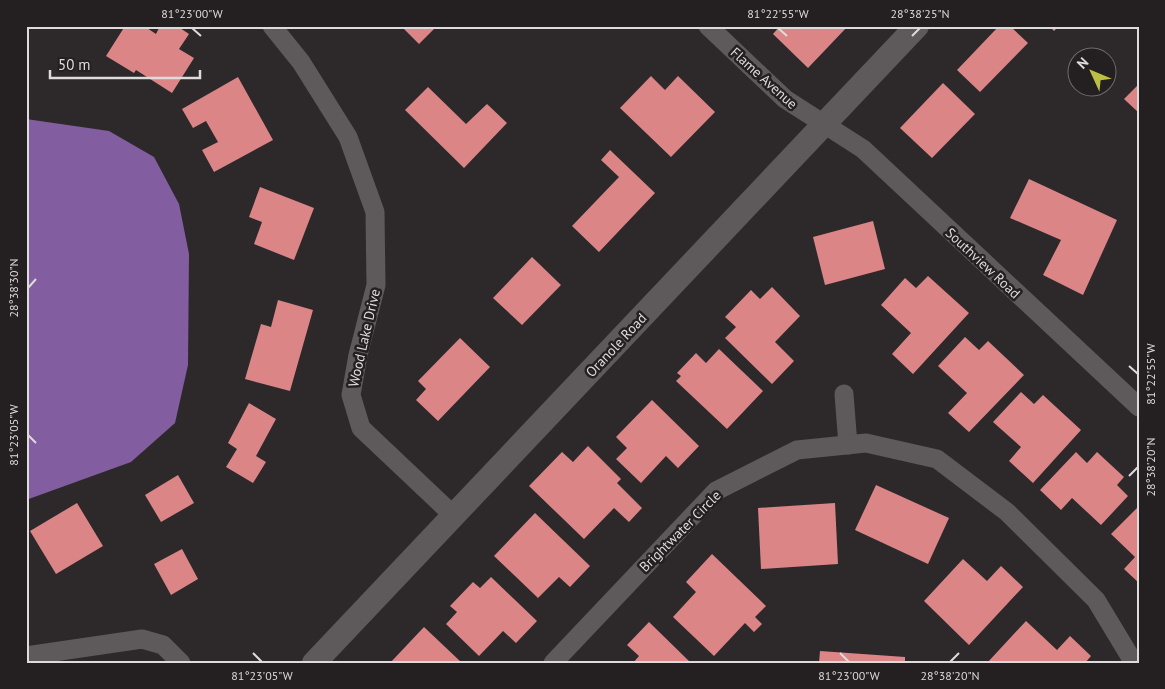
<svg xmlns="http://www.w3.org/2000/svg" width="1165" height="689" font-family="'PT Sans',sans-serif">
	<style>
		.water { fill: #825d9f }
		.building { fill: #db8587 }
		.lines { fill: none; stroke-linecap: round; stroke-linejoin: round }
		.minor { stroke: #5e595b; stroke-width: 19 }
		.tertiary { stroke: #5e595b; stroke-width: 24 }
		.ticks { fill: none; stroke: #dedbdc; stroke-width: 2 }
		.labels { text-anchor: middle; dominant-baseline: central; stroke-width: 5; stroke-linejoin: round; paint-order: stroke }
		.street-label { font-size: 14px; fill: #dedbdc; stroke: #242021 }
		.neatline { fill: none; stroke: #dedbdc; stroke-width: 2 }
		.ticks-label { font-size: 12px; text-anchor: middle; fill: #dedbdc }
	</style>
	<rect width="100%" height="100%" fill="#2d292b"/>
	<!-- water -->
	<path class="water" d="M26 119 109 131 154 157 179 204 189 254 188 365 175 423 131 462 26 500Z"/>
	<!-- building -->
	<g class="building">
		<path d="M125 26H144L156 34 160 26H177L189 34 179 49 194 58 172 93 136 70 134 73 106 56Z"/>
		<path d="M401 26H437L419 44Z"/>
		<path d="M780 26H848L808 68 773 34Z"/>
		<path d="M999 26H1010L1028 43 980 92 957 70Z"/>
		<path d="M1049 26H1059L1054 31Z"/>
		<path d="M651 76 665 90 678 76 715 112 671 157 620 108Z"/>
		<path d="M238 77 273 140 214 172 202 150 218 142 206 121 193 128 182 109Z"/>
		<path d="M943 83 975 114 932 158 900 128Z"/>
		<path d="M1139 84V113L1124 99Z"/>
		<path d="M428 87 466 124 487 104 507 123 464 168 405 110Z"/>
		<path d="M610 150 655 193 599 252 572 226 619 177 601 160Z"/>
		<path d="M1029 179 1117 220 1083 295 1043 275 1061 240 1010 218Z"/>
		<path d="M260 187 314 208 294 260 254 244 262 222 249 217Z"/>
		<path d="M873 221 885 269 825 285 813 237Z"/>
		<path d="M532 257 561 285 522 325 493 298Z"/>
		<path d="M928 276 969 313 913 374 892 354 911 333 881 305 905 278 916 288Z"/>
		<path d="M772 287 800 316 775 342 794 361 772 384 725 338 736 327 725 317 751 290 760 299Z"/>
		<path d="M278 300 313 310 290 391 245 379 261 324 271 327Z"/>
		<path d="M965 337 979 350 988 341 1024 375 969 432 948 413 967 393 938 366Z"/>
		<path d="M460 338 490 367 438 421 416 400 426 389 418 381Z"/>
		<path d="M719 349 763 391 727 429 676 381 681 376 677 373 696 353 706 363Z"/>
		<path d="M1021 392 1034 404 1043 395 1081 430 1033 483 1009 461 1021 447 993 422Z"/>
		<path d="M652 400 699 446 678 468 666 456 641 483 616 459 627 448 616 437Z"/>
		<path d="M249 403 276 419 256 456 266 462 253 483 226 467 237 449 228 443Z"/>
		<path d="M588 446 621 479 617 483 642 508 629 522 614 508 584 539 529 486 562 452 573 462Z"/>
		<path d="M1076 452 1087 463 1097 452 1124 477 1117 485 1128 496 1101 525 1072 498 1061 510 1040 490Z"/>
		<path d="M178 475 194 503 161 522 145 495Z"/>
		<path d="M876 485 949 518 928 564 855 530Z"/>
		<path d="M77 503 103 546 56 574 30 531Z"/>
		<path d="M835 503 838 564 761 569 758 508Z"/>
		<path d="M1139 506V583L1124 569 1135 557 1111 534Z"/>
		<path d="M535 513 590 566 570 587 559 577 538 598 494 556Z"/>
		<path d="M182 549 198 579 171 595 154 564Z"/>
		<path d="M712 554 766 606 755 617 762 624 754 632 745 623 714 656 673 617 696 592 686 582Z"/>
		<path d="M963 559 987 581 1001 566 1023 587 969 645 924 601Z"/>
		<path d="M491 577 537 621 516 643 503 631 479 656 446 624 457 612 450 606 473 582 480 588Z"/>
		<path d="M1026 621 1057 650 1070 636 1091 656 1085 663H987Z"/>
		<path d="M649 622 691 663H633L639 656 627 645Z"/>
		<path d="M424 627 462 663H390Z"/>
		<path d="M820 651 905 657V663H819Z"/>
	</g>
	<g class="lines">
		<!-- minor -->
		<g class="minor">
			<path d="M272 26 301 62 348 137 375 212 376 285 358 355 351 395 361 428 454 516"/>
			<path d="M708 26 785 99 863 149 1139 407"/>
			<path d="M844 394 848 445"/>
			<path d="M26 656 142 639 163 645 181 663"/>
			<path d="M553 663 716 491 797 450 866 443 937 459 1007 512 1096 600 1134 663"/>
		</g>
		<!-- tertiary -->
		<path class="tertiary" d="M314 663 917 26"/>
	</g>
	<!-- ticks -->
	<path class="ticks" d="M192 28 201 36M778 28 787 36M912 36 920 28M28 288 36 279M1129 366 1138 374M28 435 36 443M1129 476 1138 467M253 653 262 662M840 653 849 662M950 662 959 653"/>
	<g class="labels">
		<!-- street labels -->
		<g class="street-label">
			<text transform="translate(764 78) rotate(42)">Flame Avenue</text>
			<text transform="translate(983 263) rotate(43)">Southview Road</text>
			<text transform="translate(364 338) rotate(-77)">Wood Lake Drive</text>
			<text transform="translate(616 345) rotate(-47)">Oranole Road</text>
			<text transform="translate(680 531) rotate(-45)">Brightwater Circle</text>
		</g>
	</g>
	<!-- border -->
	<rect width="1165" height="689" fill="none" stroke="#242021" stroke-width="55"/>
	<!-- north arrow -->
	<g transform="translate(1092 72) rotate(314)"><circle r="24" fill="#242021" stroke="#6e6b6c"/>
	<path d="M0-4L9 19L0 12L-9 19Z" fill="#bdbf43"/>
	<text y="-8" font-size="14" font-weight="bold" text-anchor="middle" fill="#dedbdc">N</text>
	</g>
	<!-- scale -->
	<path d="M50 70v8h150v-8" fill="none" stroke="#dedbdc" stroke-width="2.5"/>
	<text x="58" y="70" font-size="15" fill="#dedbdc" stroke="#242021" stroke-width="4" paint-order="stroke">50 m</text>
	<rect x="28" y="28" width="1110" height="634" class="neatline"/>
	<g class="ticks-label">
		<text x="192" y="18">81°23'00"W</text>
		<text x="778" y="18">81°22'55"W</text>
		<text x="920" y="18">28°38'25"N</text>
		<text transform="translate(14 288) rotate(-90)" y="4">28°38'30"N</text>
		<text transform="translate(1151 374) rotate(-90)" y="4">81°22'55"W</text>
		<text transform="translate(14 435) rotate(-90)" y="4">81°23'05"W</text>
		<text transform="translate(1151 467) rotate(-90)" y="4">28°38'20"N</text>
		<text x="262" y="680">81°23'05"W</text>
		<text x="849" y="680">81°23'00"W</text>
		<text x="950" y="680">28°38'20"N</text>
	</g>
</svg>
